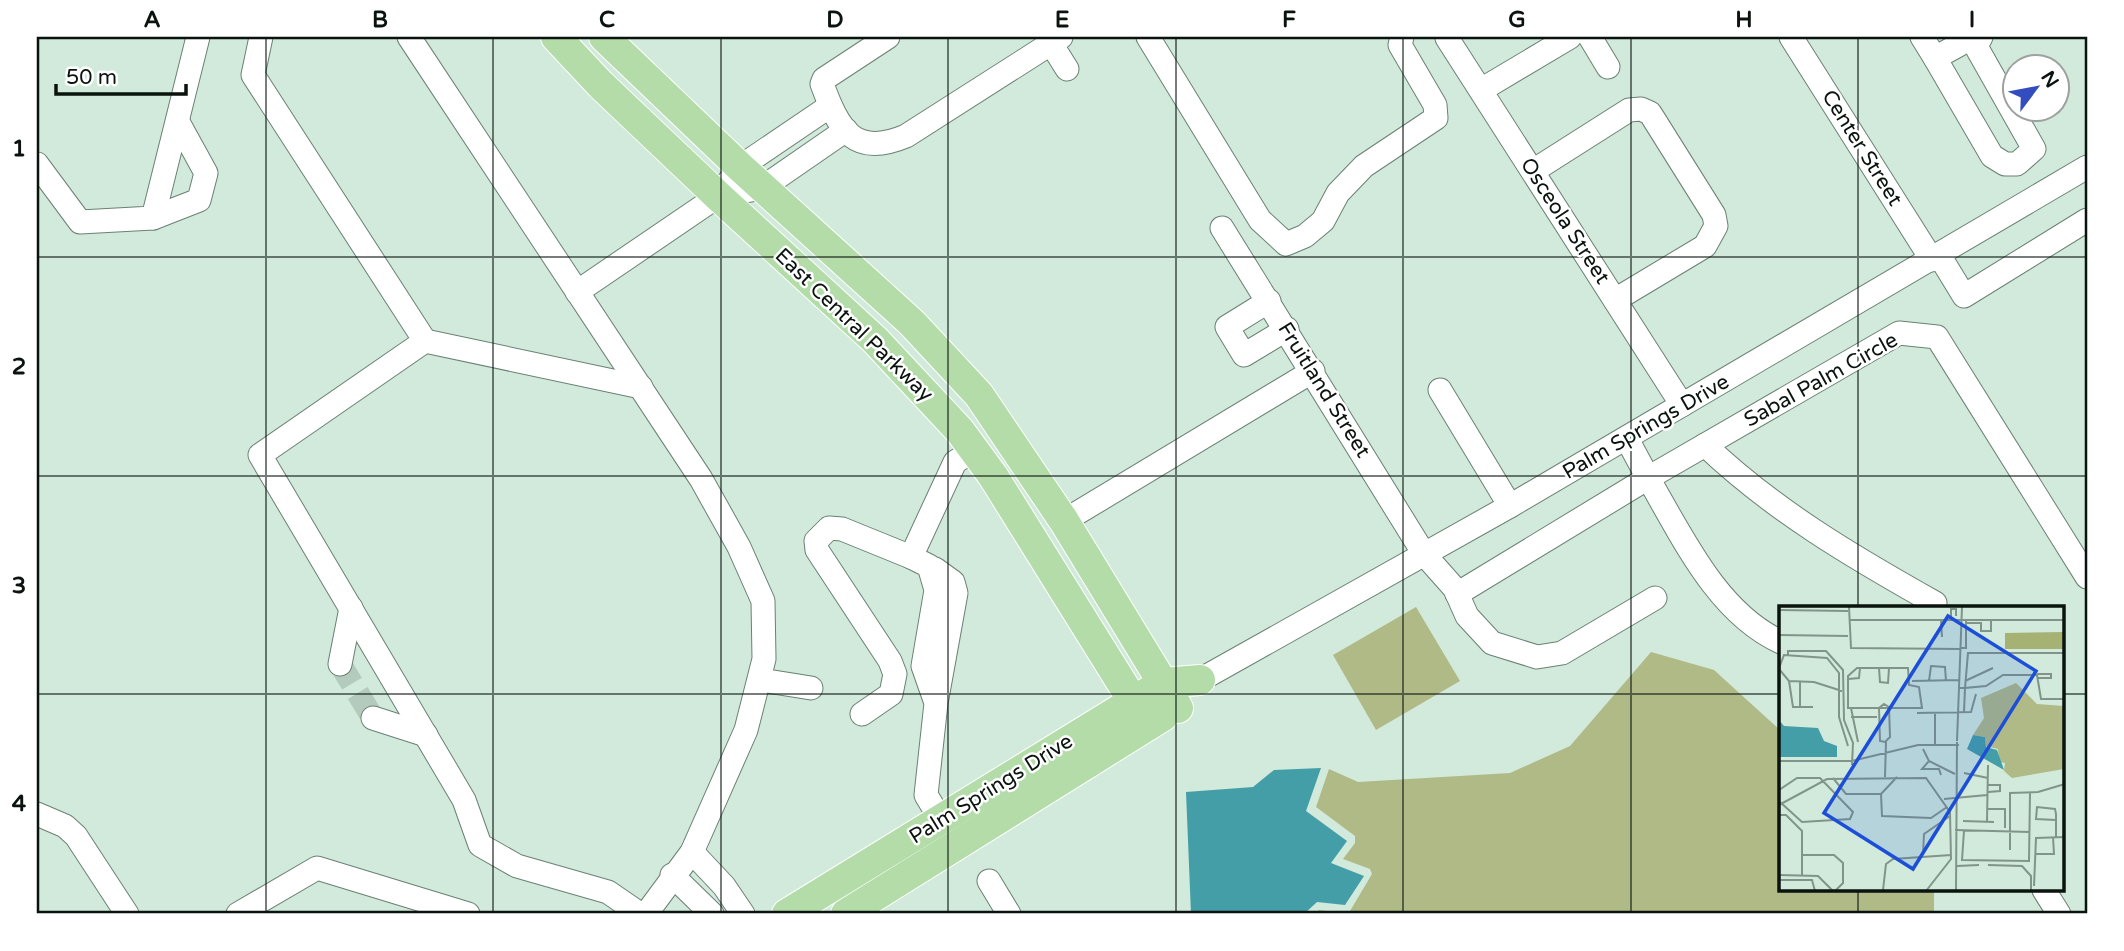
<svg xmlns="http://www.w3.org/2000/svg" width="2124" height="951" font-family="'Varela Round',sans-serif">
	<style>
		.green { fill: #b0ba86 }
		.water { fill: #449ea7 }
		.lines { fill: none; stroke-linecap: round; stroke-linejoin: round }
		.minor-tunnel { stroke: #b3cabc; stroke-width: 23; stroke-dasharray: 23 11; stroke-linecap: butt }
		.minor-casing { stroke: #6a8174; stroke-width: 25 }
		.major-casing { stroke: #fff; stroke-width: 32 }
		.minor { stroke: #fff; stroke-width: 23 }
		.major { stroke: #b3dca9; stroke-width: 30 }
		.grid { fill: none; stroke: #0a130e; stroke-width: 2; stroke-opacity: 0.55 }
		.labels { text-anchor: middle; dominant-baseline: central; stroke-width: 5; stroke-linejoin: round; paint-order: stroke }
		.street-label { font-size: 21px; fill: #0a130e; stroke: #fff }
		.inset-road { fill: none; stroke: #819489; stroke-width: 2 }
		.view { fill: #1d4ed8; fill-opacity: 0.15; stroke: #1d4ed8; stroke-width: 3.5 }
		.inset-edge { fill: none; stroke: #0a130e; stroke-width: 3.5 }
		.neatline { fill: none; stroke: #0a130e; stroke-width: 2.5 }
		.grid-label { font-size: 23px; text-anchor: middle; font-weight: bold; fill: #0a130e }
	</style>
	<rect width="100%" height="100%" fill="#d1eadb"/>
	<!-- green -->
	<g class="green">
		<path d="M1416 607 1460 681 1376 730 1333 655Z"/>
		<path d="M1651 652 1714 670 1781 731V890H1934V914H1315L1319 910 1342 913 1350 911 1372 874 1370 869 1343 859 1355 843V836L1316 807 1329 769 1358 782 1510 773 1570 746Z"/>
	</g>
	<!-- water -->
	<path class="water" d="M1321 768 1306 811 1347 841 1331 863 1364 876 1345 905 1317 902 1304 914H1191L1186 792 1253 787 1274 770Z"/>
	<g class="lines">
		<!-- minor-tunnel -->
		<path class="minor-tunnel" d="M340 664 373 718"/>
		<defs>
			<g id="minor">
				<path d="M261 37 253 75 425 341 260 455 464 800 480 845 517 866 608 892 640 914"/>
				<path d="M409 37 701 479 739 547 763 601 764 659 746 730 692 852 646 914"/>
				<path d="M888 37 824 79 822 84C839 130 854 158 906 136L1061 37"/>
				<path d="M1047 37 1067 69"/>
				<path d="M1148 37 1260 220 1286 244 1305 236 1323 221 1338 193 1364 166 1436 118 1435 105 1400 45 1402 37"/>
				<path d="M1590 37 1608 67"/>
				<path d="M1791 37 1932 260"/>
				<path d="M1922 37 1935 58 1973 37"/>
				<path d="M1447 38 1682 405"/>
				<path d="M1935 58 1992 156 2005 164H2017L2034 149 1978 50 1977 44 1981 37"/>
				<path d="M1481 90 1570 37"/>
				<path d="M37 164 80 222 153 218 198 37"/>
				<path d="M1533 171 1629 110 1641 109 1650 113 1714 215 1716 226 1705 246 1615 300"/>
				<path d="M718 196 762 188 846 130"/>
				<path d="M153 218 199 200 206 173 178 122"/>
				<path d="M1222 228 1424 554 1455 589 1467 616 1492 643 1537 657 1562 653 1655 598"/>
				<path d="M1939 255 1964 296 2087 220"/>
				<path d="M577 292 718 196 740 167 830 106"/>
				<path d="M1269 301 1227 327 1244 355 1287 329"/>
				<path d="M425 341 641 387"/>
				<path d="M1440 390 1510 506"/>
				<path d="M1627 439 1648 478 1899 333 1937 337 2087 577"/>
				<path d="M1705 445C1773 510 1853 557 1935 603"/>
				<path d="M1064 521 1313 371"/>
				<path d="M911 557 929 566 936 590 923 666 936 703 926 795 941 820"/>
				<path d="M935 569 953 582 956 593 937 698"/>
				<path d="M1457 594 1648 478C1682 536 1717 613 1781 642"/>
				<path d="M340 664 351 608"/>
				<path d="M761 680 811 688"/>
				<path d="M1200 680 1510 506 2087 167"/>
				<path d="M862 714 891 694 895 674 890 661 817 550 816 541 829 528 842 529 911 557 955 462 974 450"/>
				<path d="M373 718 426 735"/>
				<path d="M37 814 65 826 76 836 127 914"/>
				<path d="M692 852 724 886 743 914"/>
				<path d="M672 875 712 914"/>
				<path d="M989 881 1009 914"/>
				<path d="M2044 890 2059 914"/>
				<path d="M238 914 317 868 468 914"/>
			</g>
			<g id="major">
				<path d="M556 37 601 85 718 196 875 340 960 431 993 476 1148 725"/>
				<path d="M604 37 740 167 912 323 979 395 1064 521 1178 708"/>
				<path d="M787 914 1163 683 1200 680"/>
				<path d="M846 914 1163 716"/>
			</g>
		</defs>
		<!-- minor casing -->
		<use href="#minor" class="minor-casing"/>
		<!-- major casing -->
		<use href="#major" class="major-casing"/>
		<!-- minor -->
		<use href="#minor" class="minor"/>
		<!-- major -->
		<use href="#major" class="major"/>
	</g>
	<!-- grid -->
	<path class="grid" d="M266 37V914M493 37V914M721 37V914M948 37V914M1176 37V914M1403 37V914M1631 37V914M1858 37V608M37 257H2087M37 476H2087M37 694H1781M2063 694H2087M1858 890V914"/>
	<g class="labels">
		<!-- street labels -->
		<g class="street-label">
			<text transform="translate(1862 148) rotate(58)">Center Street</text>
			<text transform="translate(1565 221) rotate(57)">Osceola Street</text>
			<text transform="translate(854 325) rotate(44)">East Central Parkway</text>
			<text transform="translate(1821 380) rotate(-29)">Sabal Palm Circle</text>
			<text transform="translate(1324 390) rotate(58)">Fruitland Street</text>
			<text transform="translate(1646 427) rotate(-30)">Palm Springs Drive</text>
			<text transform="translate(991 789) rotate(-32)">Palm Springs Drive</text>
		</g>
	</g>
	<!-- overview -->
	<g transform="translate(1779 606)">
		<rect width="285" height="285" fill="#d1eadb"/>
		<path d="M237 77 258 98 285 100V163L233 172 225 165 226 157 220 156 219 143 207 140 206 131 194 129 205 112 202 92Z" fill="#b0ba86"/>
		<path d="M285 26V43H226V27Z" fill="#a6b273"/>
		<path d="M0 114 5 120 39 122 45 135 58 140V151H0ZM194 129 206 131 207 141 218 144 225 164 188 143Z" fill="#449ea7"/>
		<path class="inset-road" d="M70 1 72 42 182 43M0 4 69 5M70 14H286M172 14V3H177V10M187 17H202V25H212V14M162 18 163 31 162 14M0 29 69 30M182 42H187V15M9 49V45H47L64 64 65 114 74 137 73 159M0 62 5 49 48 52 60 67V111L69 140M78 62H129L130 79 140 81 143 102H69V70ZM100 62 101 76 109 77 110 62M0 63 10 75 14 101H34M258 68H272V72H258M69 73 80 72 81 62M10 75 35 76 63 85M133 75 181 74M150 75 152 60 166 61 167 75M186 75 214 62M21 76V101M181 82H186L189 47H286M105 98 110 101 111 131 106 136 101 135 100 102ZM72 102 79 136M185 106 186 82 207 80 224 69H258L262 93H286M138 107 192 106 197 88M72 111H98M178 135 183 1M156 139V107M144 143 150 155 143 163H160L162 169M0 155H73L139 139H180M150 155 176 168M185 167 209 172M106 171 107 136M54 172 67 188H102L103 210 152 212 168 201M0 184 18 172H41L74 206 71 213 23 216 1 196M209 186 221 185V179H209M102 188 118 171M165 193 208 189M0 199 48 173 147 172 171 206 172 253 147 285M208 203H226V222M0 209H7L23 225V269M277 214 257 213 258 201 276 203 277 208V231M184 215 215 216M208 215 209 159M176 224 251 226M185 225 183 254 250 255 251 187M231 244V187L259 186 286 178M256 248H275L274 231M24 249H55L64 257V277L56 285M144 249 145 228 171 210M209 259 243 260 252 270V285M178 260 200 259M0 269 39 270 54 285M0 274H33L36 285M255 280 257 232 286 231M104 284 107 258 114 253 172 249M84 285H114M177 285 178 136"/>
		<path class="view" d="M169 10 257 65 134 263 45 207Z"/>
		<rect width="285" height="285" class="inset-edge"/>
	</g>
	<!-- border -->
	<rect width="2124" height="951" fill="none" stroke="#ffffff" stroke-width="77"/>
	<!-- north arrow -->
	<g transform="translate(2036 88) rotate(58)"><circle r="33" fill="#ffffff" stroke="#9da19f" stroke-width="2"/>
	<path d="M0-5L12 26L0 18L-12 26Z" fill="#344dbe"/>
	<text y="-10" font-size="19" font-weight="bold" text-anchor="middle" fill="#0a130e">N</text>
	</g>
	<!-- scale -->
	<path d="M56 84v10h130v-10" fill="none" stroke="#0a130e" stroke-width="3.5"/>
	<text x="66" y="84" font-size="21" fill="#0a130e" stroke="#ffffff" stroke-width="5" paint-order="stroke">50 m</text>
	<rect x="38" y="38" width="2048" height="874" class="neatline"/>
	<g class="grid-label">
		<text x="152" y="27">A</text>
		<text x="380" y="27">B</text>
		<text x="607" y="27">C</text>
		<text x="835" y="27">D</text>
		<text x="1062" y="27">E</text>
		<text x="1289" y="27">F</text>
		<text x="1517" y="27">G</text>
		<text x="1744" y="27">H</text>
		<text x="1972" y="27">I</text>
		<text x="19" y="156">1</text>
		<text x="19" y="374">2</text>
		<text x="19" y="593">3</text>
		<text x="19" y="811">4</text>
	</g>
</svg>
